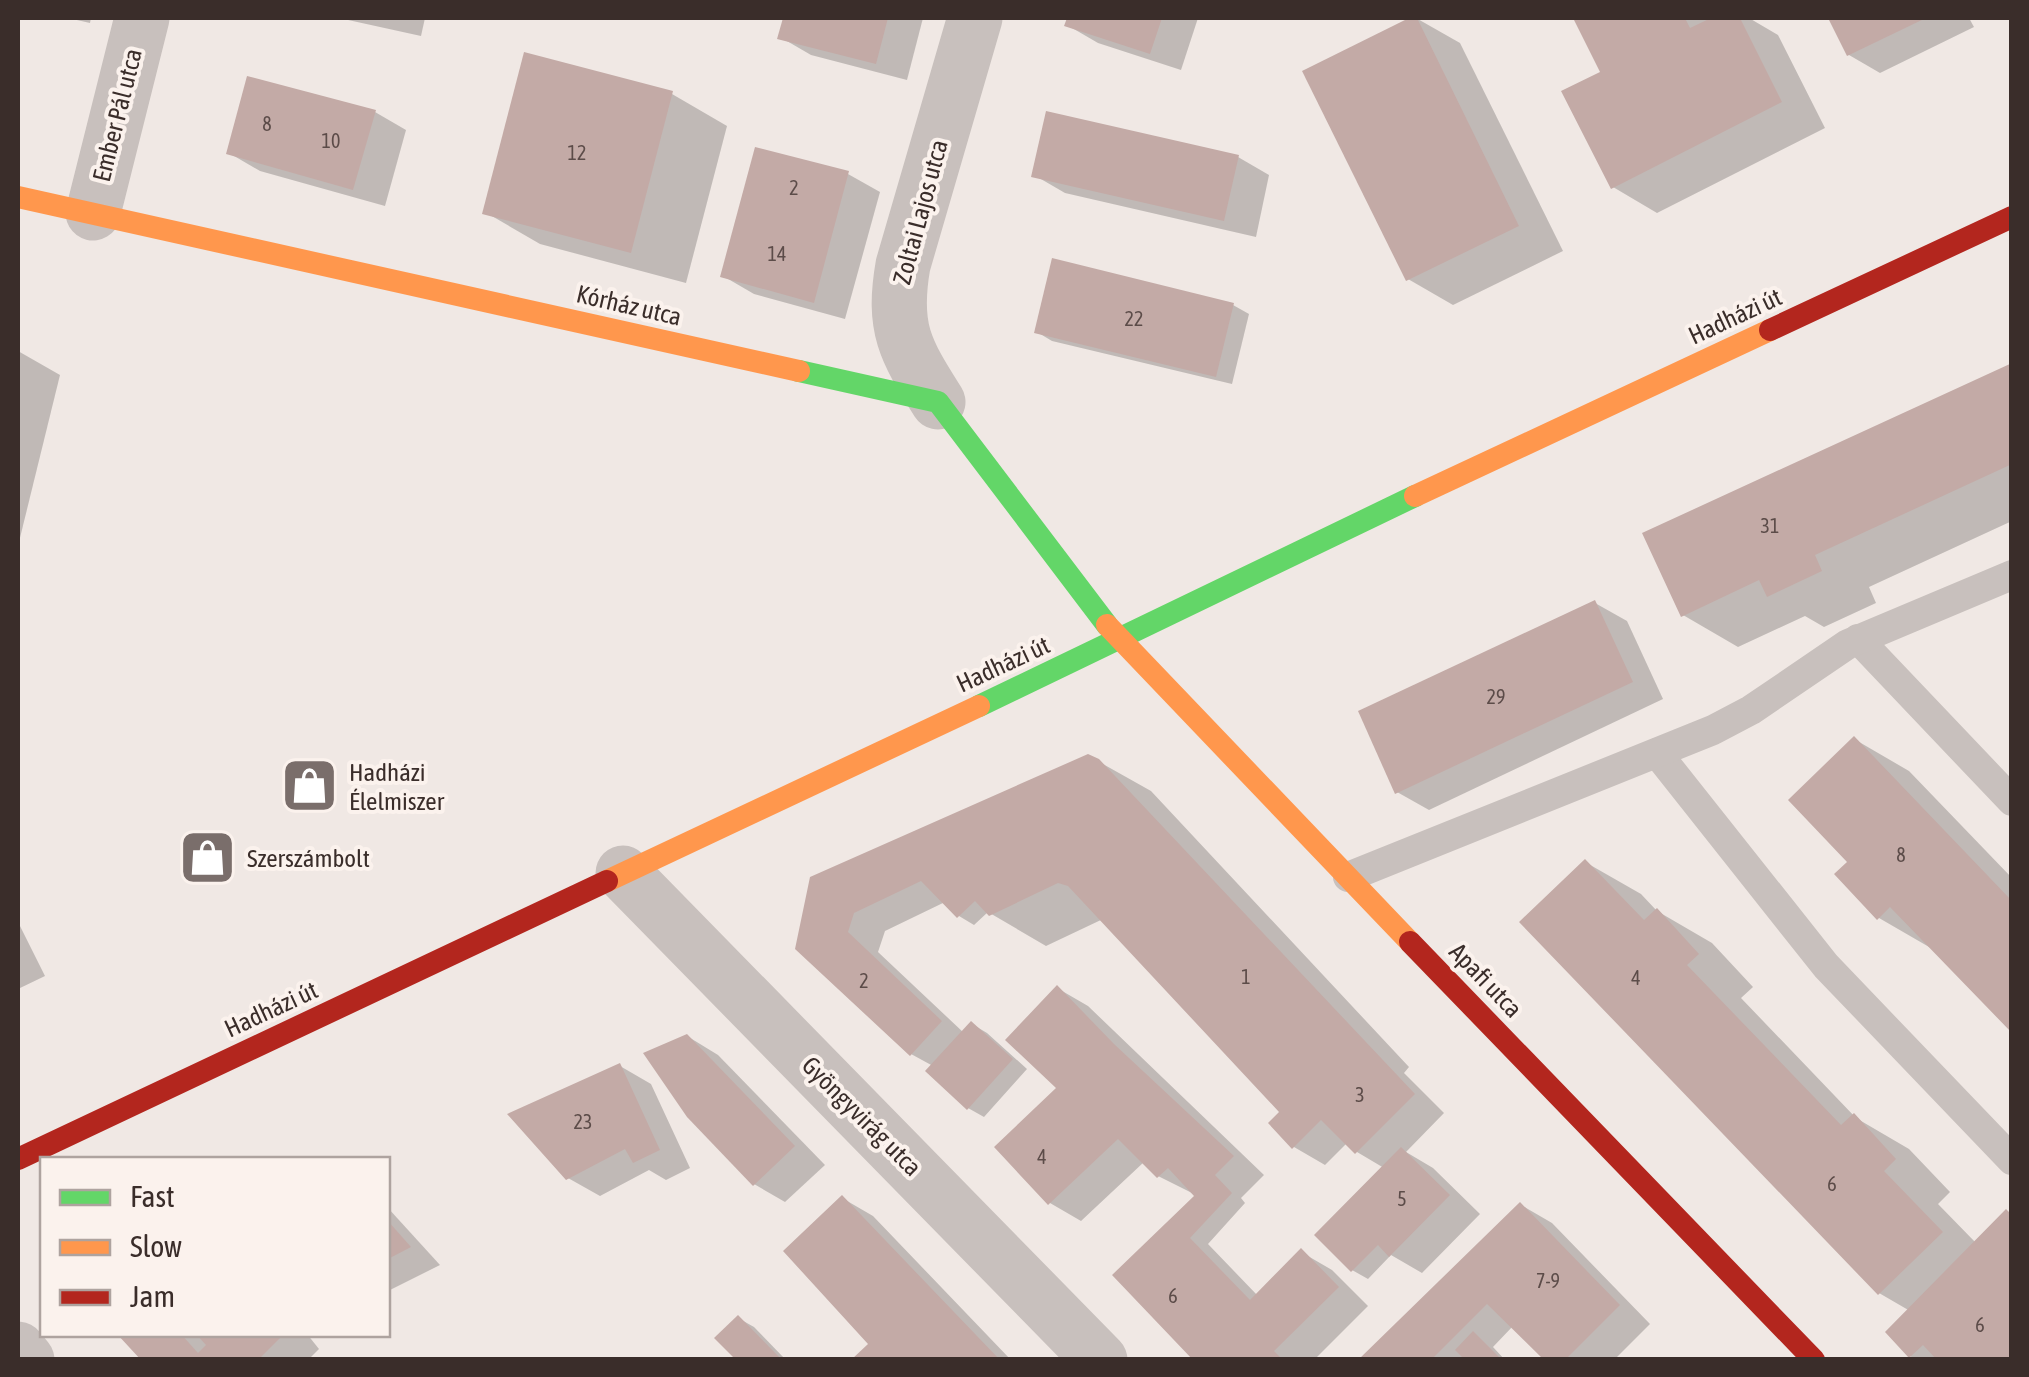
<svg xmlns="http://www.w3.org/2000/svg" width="2029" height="1377" font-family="'Asap Condensed',sans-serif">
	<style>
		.shadow { fill: #0003 }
		.building { fill: #c3aaa6 }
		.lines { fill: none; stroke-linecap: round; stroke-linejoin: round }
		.lane { stroke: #c8c0bd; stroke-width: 30 }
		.street { stroke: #c8c0bd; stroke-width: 55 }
		.fast { stroke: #63d668; stroke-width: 22 }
		.slow { stroke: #ff974d; stroke-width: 22 }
		.jam { stroke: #b3261e; stroke-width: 22 }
		.labels { text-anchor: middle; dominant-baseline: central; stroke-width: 8; stroke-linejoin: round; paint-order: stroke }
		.number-label { font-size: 20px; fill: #5c4c49 }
		.street-label { font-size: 25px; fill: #3a2d2a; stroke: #fbf2ed }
		.poi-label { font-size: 25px; fill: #3a2d2a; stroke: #fbf2ed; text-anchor: start }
	</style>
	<rect width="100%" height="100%" fill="#f0e8e4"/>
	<!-- shadow -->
	<g class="shadow">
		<path d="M68 18H91L90 23Z"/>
		<path d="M339 18H425L421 36Z"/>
		<path d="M786 18H923L907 80 811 55 780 37Z"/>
		<path d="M1070 18H1198L1181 70 1098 43 1067 25Z"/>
		<path d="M1416 18 1460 43 1563 251 1453 305 1408 279 1306 72Z"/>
		<path d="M1575 18H1749L1778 35 1825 128 1657 213 1613 187 1604 73Z"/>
		<path d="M1831 18H1969L1974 27 1880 73 1849 55Z"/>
		<path d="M672 94 727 126 686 283 540 244 485 212Z"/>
		<path d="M375 112 406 130 385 206 260 171 229 153Z"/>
		<path d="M757 150 848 174 880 192 845 319 754 294 723 276Z"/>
		<path d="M1238 157 1269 175 1256 237 1065 193 1034 175Z"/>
		<path d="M1233 305 1249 314 1232 384 1052 341 1037 332Z"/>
		<path d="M18 351 60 375 18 546Z"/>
		<path d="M2012 366V521L1869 587 1876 603 1824 627 1805 616 1738 647 1683 615Z"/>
		<path d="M1595 603 1627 621 1663 699 1429 810 1397 792Z"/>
		<path d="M1854 739 1909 771 2012 878V1030L1936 951 1879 918 1837 875 1851 862Z"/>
		<path d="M1094 759 1151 791 1409 1067 1404 1073 1444 1113 1406 1152 1433 1168 1480 1214 1422 1273 1391 1255 1368 1279 1352 1270 1384 1168 1357 1152 1347 1143 1325 1165 1294 1147 1282 1112 1103 919 1046 946 988 912 974 925 959 916 945 902 885 931 878 952 964 1033 972 1024 987 1033 1027 1069 984 1117 968 1108 933 1066 911 1054 798 948Z"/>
		<path d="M1585 862 1641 894 1657 911 1712 943 1753 987 1741 998 1856 1118 1909 1149 1950 1192 1938 1204 1976 1243 2012 1360H1916L1910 1356V1311L1879 1293Z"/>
		<path d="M18 922 45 976 18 989Z"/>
		<path d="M1057 988 1088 1006 1264 1175 1241 1198 1245 1203 1208 1244 1258 1296 1301 1252 1332 1270 1368 1306 1314 1360H1197L1116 1276 1198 1196 1158 1176 1144 1162 1081 1221 1050 1203 1059 1088Z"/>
		<path d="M687 1036 718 1055 825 1165 785 1202 754 1184Z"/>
		<path d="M620 1066 651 1084 690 1168 666 1180 649 1170 600 1196 568 1178Z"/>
		<path d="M842 1198 873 1216 1011 1360H855L871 1344Z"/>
		<path d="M1521 1205 1552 1223 1650 1324 1614 1360H1547L1513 1326 1493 1347 1505 1360H1362Z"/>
		<path d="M388 1208 440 1265 388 1291Z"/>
		<path d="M738 1318 754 1327 786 1360H739Z"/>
		<path d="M120 1334H307L319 1349 308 1360H144Z"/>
	</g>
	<!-- building -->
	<g class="building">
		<path d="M783 18H888L876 64 777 39Z"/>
		<path d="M1067 18H1162L1150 54 1064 26Z"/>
		<path d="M1409 18H1417L1519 226 1406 281 1302 71Z"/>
		<path d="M1573 18H1685L1690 28 1711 18H1740L1782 102 1611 189 1561 91 1600 72Z"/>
		<path d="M1828 18H1926L1847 56Z"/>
		<path d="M524 52 673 91 631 253 482 214Z"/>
		<path d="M247 76 376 110 353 190 226 154Z"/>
		<path d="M1046 111 1239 155 1224 221 1031 177Z"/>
		<path d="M755 147 849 171 814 303 720 277Z"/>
		<path d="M1052 258 1234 303 1216 377 1034 333Z"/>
		<path d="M2012 363V464L1815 555 1822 571 1767 597 1759 580 1681 617 1642 533Z"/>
		<path d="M1595 600 1633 682 1395 794 1358 711Z"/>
		<path d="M1854 736 2012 901V1033L1890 907 1877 920 1834 874 1847 862 1788 800Z"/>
		<path d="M1088 754 1099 759 1415 1094 1355 1154 1321 1120 1292 1149 1268 1123 1279 1112 1068 886 1058 883 989 916 975 901 957 918 921 881 854 913 848 932 942 1021 910 1056 795 949 810 877Z"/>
		<path d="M1585 859 1644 920 1657 908 1699 954 1687 965 1841 1125 1854 1113 1896 1159 1884 1171 1943 1232 1878 1295 1519 922Z"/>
		<path d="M1057 985 1114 1044 1234 1156 1215 1175 1232 1193 1190 1238 1250 1300 1301 1248 1339 1287 1274 1351 1283 1360H1193L1112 1275 1194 1196 1168 1168 1157 1178 1118 1139 1048 1205 994 1147 1056 1088 1005 1040Z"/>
		<path d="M971 1021 1013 1059 967 1110 925 1071Z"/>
		<path d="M687 1034 795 1146 753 1186 687 1117 643 1053Z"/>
		<path d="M620 1063 660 1150 633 1163 625 1149 566 1180 507 1114Z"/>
		<path d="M1401 1147 1450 1195 1389 1257 1378 1245 1351 1272 1314 1235Z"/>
		<path d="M842 1195 930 1287 1000 1360H851L868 1344 783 1251Z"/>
		<path d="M1520 1202 1620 1305 1565 1360H1544L1487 1304 1431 1360H1358Z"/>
		<path d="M2006 1209 2012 1215V1360H1937L1923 1345 1909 1358 1885 1332Z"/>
		<path d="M388 1221 411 1247 388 1259Z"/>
		<path d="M738 1315 782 1360H736L714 1338Z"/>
		<path d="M1473 1331 1502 1360H1465L1455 1350Z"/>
		<path d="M117 1334H181L198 1353 206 1345 196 1334H284L258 1360H141Z"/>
	</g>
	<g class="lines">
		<!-- lane -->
		<g class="lane">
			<path d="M1858 639 2012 801"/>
			<path d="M1657 753 1826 966 2012 1160"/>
			<path d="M1348 877 1713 730 1751 710 1848 644 2012 575"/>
		</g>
		<!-- street -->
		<g class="street">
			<path d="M93 213 142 18"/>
			<path d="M938 402C905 350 892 328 903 265L975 18"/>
			<path d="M623 873 1100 1360"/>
			<path d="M18 1349 27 1360"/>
		</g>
		<!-- fast -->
		<g class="fast">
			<path d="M799 371 938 402 1107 625"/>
			<path d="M979 706 1415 496"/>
		</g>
		<!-- slow -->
		<g class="slow">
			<path d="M18 197 799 371"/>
			<path d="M1415 496 1770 330"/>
			<path d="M1107 625 1410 942"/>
			<path d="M607 881 979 706"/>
		</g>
		<!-- jam -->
		<g class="jam">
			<path d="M1770 330 2012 217"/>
			<path d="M1410 942 1814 1360"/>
			<path d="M18 1159 607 881"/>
		</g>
	</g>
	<!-- icons -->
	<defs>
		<symbol id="shop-square" viewBox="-11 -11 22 22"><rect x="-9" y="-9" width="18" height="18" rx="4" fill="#7a6e6b" stroke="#fbf2ed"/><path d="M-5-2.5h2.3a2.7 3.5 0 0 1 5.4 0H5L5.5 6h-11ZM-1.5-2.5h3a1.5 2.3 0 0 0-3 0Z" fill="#fff"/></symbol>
	</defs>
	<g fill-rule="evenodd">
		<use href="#shop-square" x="278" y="754" width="63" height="63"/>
		<use href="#shop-square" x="176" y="826" width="63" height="63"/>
	</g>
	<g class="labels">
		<!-- number labels -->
		<g class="number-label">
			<text x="267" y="123">8</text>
			<text x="331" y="140">10</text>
			<text x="577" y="152">12</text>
			<text x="794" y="187">2</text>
			<text x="777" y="253">14</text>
			<text x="1134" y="318">22</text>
			<text x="1770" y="525">31</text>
			<text x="1496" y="696">29</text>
			<text x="1901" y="854">8</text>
			<text x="1246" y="976">1</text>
			<text x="1636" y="977">4</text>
			<text x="864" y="980">2</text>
			<text x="1360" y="1094">3</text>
			<text x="583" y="1121">23</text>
			<text x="1042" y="1156">4</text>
			<text x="1832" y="1183">6</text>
			<text x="1402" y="1198">5</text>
			<text x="1548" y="1280">7-9</text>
			<text x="1173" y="1295">6</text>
			<text x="1980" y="1324">6</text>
		</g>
		<!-- street labels -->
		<g class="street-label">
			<text transform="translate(117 115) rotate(-76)">Ember Pál utca</text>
			<text transform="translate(920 212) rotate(-75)">Zoltai Lajos utca</text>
			<text transform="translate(629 305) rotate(13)">Kórház utca</text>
			<text transform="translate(1735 316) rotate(-25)">Hadházi út</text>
			<text transform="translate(1003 664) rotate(-25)">Hadházi út</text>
			<text transform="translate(1486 980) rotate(46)">Apafi utca</text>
			<text transform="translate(271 1009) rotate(-25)">Hadházi út</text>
			<text transform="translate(862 1116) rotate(45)">Gyöngyvirág utca</text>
		</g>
		<!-- poi labels -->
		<g class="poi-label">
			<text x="349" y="772">Hadházi<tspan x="349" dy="29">Élelmiszer</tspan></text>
			<text x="247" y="858">Szerszámbolt</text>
		</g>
	</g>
	<!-- border -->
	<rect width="2029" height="1377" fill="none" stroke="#3a2d2a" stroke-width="40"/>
	<!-- legend -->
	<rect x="40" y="1157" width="350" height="180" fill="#fbf2ed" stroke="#aea39f" stroke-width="2.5"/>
	<rect x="60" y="1190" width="50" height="15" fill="#63d668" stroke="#aea39f" stroke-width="2.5"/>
	<text x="130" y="1207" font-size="30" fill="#3a2d2a">Fast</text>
	<rect x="60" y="1240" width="50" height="15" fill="#ff974d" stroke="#aea39f" stroke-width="2.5"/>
	<text x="130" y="1257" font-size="30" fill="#3a2d2a">Slow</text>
	<rect x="60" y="1290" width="50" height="15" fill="#b3261e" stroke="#aea39f" stroke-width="2.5"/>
	<text x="130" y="1307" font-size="30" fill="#3a2d2a">Jam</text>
</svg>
